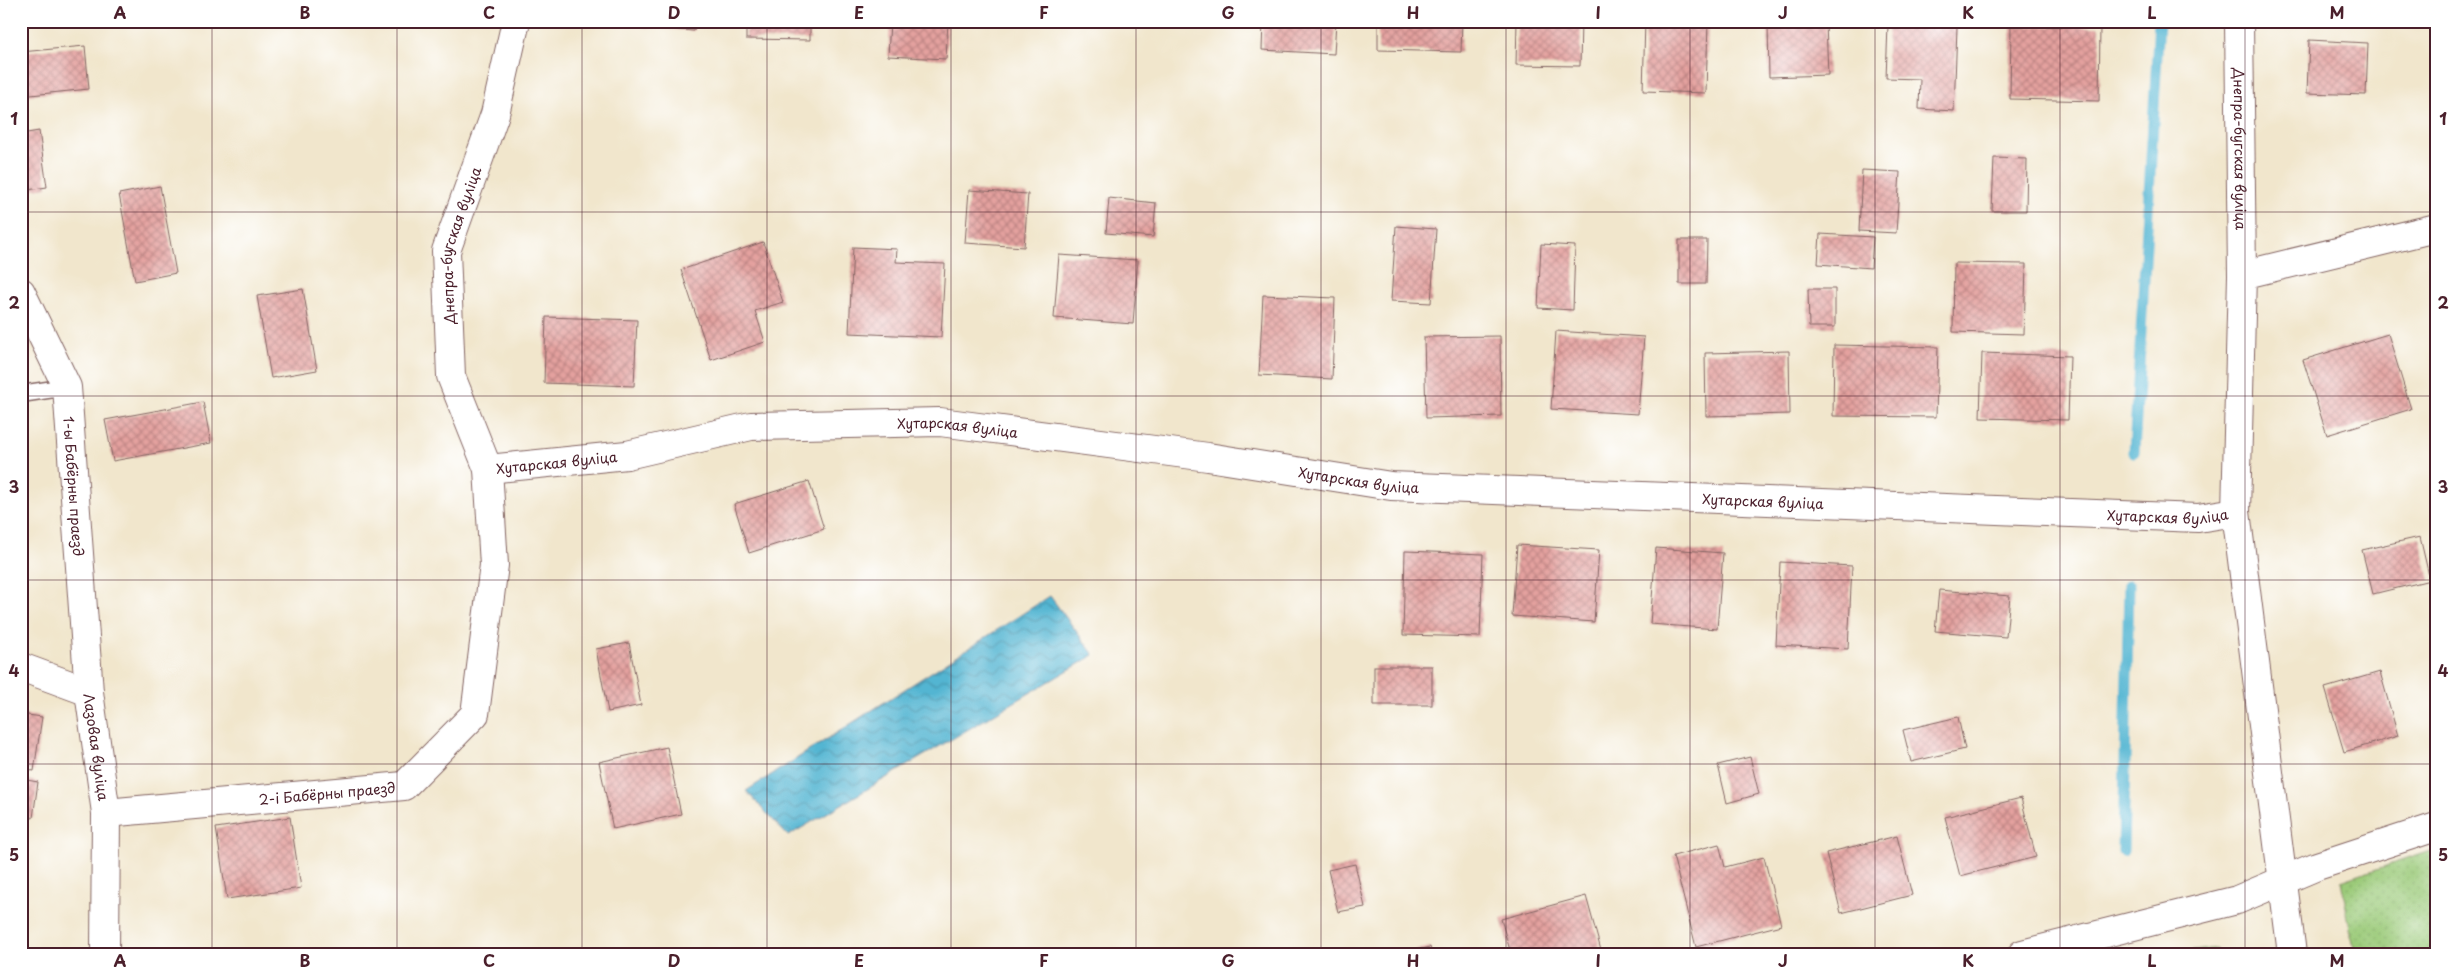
<svg xmlns="http://www.w3.org/2000/svg" width="2457" height="975" font-family="'Playpen Sans',sans-serif">
	<style>
		.grass { fill: url(#grass-dots); stroke: #727552 }
		.water { fill: url(#water-waves); stroke: #4e6a7e }
		.lines { fill: none; stroke-linecap: round; stroke-linejoin: round }
		.stream { stroke: #53b5d2; stroke-width: 11 }
		.building { fill: url(#building-cross-hatch) }
		.lane-casing { stroke: #846563; stroke-width: 19 }
		.street-casing { stroke: #846563; stroke-width: 30 }
		.lane { stroke: #fff; stroke-width: 16 }
		.street { stroke: #fff; stroke-width: 28 }
		.grid { fill: none; stroke: #4a1f2b; stroke-width: 1; stroke-opacity: 0.55 }
		.labels { text-anchor: middle; dominant-baseline: central; stroke-width: 5; stroke-linejoin: round; paint-order: stroke }
		.street-label { font-size: 14px; fill: #4a1f2b; stroke: #fff }
		.neatline { fill: none; stroke: #4a1f2b; stroke-width: 2 }
		.grid-label { font-size: 16px; text-anchor: middle; font-weight: bold; fill: #4a1f2b }
	</style>
	<defs>
		<pattern id="grass-dots" width="8" height="8" patternUnits="userSpaceOnUse" patternTransform="scale(1.25)"><rect width="8" height="8" fill="#9bcb79"/><path d="M2 2h.1M6 6h.1" fill="none" stroke="#87ae69" stroke-width="1.8" stroke-linecap="round"/></pattern>
		<pattern id="water-waves" width="16" height="10" patternUnits="userSpaceOnUse" patternTransform="scale(1.25)"><rect width="16" height="10" fill="#53b5d2"/><path d="M0 5q4-4 8 0t8 0" fill="none" stroke="#4793ab"/></pattern>
		<pattern id="building-cross-hatch" width="8" height="8" patternUnits="userSpaceOnUse" patternTransform="scale(1.25)"><rect width="8" height="8" fill="#e4a19f"/><path d="M0 0l8 8M0 8l8-8" fill="none" stroke="#bb8382"/></pattern>
	</defs>
	<rect width="100%" height="100%" fill="#fff"/>
	<filter id="ink" filterUnits="userSpaceOnUse"><feTurbulence type="fractalNoise" baseFrequency=".02" numOctaves="2"/><feDisplacementMap in="SourceGraphic" scale="10" xChannelSelector="R" yChannelSelector="G"/><feConvolveMatrix kernelMatrix="1 2 1 2 8 2 1 2 1" color-interpolation-filters="sRGB"/></filter>
	<filter id="wash" filterUnits="userSpaceOnUse"><feTurbulence type="fractalNoise" baseFrequency=".0096" numOctaves="4" result="noise"/><feDisplacementMap in="SourceGraphic" scale="20" xChannelSelector="R" yChannelSelector="G"/><feGaussianBlur stdDeviation="1.12" result="paint"/><feColorMatrix in="noise" values="0 0 0 0 0 0 0 0 0 0 0 0 0 0 0 0 0 1.4 0 .05"/><feComposite in="paint" operator="in"/></filter>
	<g filter="url(#wash)">
		<rect width="100%" height="100%" fill="#f1e6cc"/>
		<!-- grass -->
		<g class="grass">
			<path d="M2436 849V954H2355L2341 881Z"/>
			<path d="M2216 948 2217 954H2172Z"/>
		</g>
		<!-- water -->
		<path class="water" d="M1050 596 1094 655 788 836 746 791Z"/>
		<g class="lines">
			<!-- stream -->
			<g class="stream">
				<path d="M2134 452 2159 21"/>
				<path d="M2123 851 2129 585"/>
			</g>
		</g>
		<g id="blocks">
			<!-- building -->
			<g class="building">
				<path d="M644 21H695L694 31 643 27Z"/>
				<path d="M746 21H810V40L746 39Z"/>
				<path d="M890 21H948L946 59 888 56Z"/>
				<path d="M1263 21H1336L1334 54 1262 50Z"/>
				<path d="M1378 21H1462L1461 52 1378 50Z"/>
				<path d="M1517 21H1581L1580 66 1516 65Z"/>
				<path d="M1645 21H1708L1706 93 1643 91Z"/>
				<path d="M1826 23 1828 75 1769 77 1768 24Z"/>
				<path d="M1888 25 1957 27 1954 111 1919 109 1920 79 1886 78Z"/>
				<path d="M2011 26 2100 27 2099 101 2010 99Z"/>
				<path d="M2309 40 2368 43 2366 95 2307 93Z"/>
				<path d="M85 46 89 89 21 96V52Z"/>
				<path d="M39 131 47 187 21 191V134Z"/>
				<path d="M1994 158 2027 159 2026 211H1992Z"/>
				<path d="M1862 170 1900 172 1896 233 1859 231Z"/>
				<path d="M160 186 176 273 135 281 119 194Z"/>
				<path d="M969 190 1028 194 1024 247 965 243Z"/>
				<path d="M1109 198 1156 203 1153 237 1106 233Z"/>
				<path d="M1396 226 1436 229 1431 303 1391 301Z"/>
				<path d="M1820 234 1873 237 1871 268 1818 264Z"/>
				<path d="M1679 240H1707L1706 284H1679Z"/>
				<path d="M763 242 783 302 755 311 765 342 711 360 681 270Z"/>
				<path d="M1541 244 1575 246 1573 310 1538 308Z"/>
				<path d="M853 247 897 249 896 262 945 264 941 337 849 333Z"/>
				<path d="M1059 255 1138 260 1133 324 1054 318Z"/>
				<path d="M1954 263 2026 264 2024 334 1953 332Z"/>
				<path d="M303 289 317 370 271 378 257 296Z"/>
				<path d="M1808 289H1835V327H1809Z"/>
				<path d="M1263 295 1335 298 1332 379 1259 375Z"/>
				<path d="M546 317 637 320 634 386 544 383Z"/>
				<path d="M1556 331 1644 337 1638 414 1551 409Z"/>
				<path d="M2388 334 2411 409 2327 435 2303 360Z"/>
				<path d="M1500 336 1501 416 1426 418 1424 337Z"/>
				<path d="M1834 345 1938 347 1936 417 1833 416Z"/>
				<path d="M1789 351 1790 414 1706 416 1705 353Z"/>
				<path d="M1982 353 2070 356 2068 420 1980 418Z"/>
				<path d="M203 402 211 443 113 461 105 420Z"/>
				<path d="M809 481 824 529 749 553 734 504Z"/>
				<path d="M2420 537 2430 580 2373 594 2362 550Z"/>
				<path d="M1517 545 1599 550 1594 622 1512 616Z"/>
				<path d="M1656 548 1723 553 1717 629 1650 624Z"/>
				<path d="M1405 551 1483 554 1480 637 1403 635Z"/>
				<path d="M1780 562 1852 566 1848 649 1776 645Z"/>
				<path d="M1939 590 2010 596 2006 637 1935 631Z"/>
				<path d="M629 643 641 705 608 712 596 649Z"/>
				<rect x="1374" y="666" width="58" height="39"/>
				<path d="M2380 672 2398 736 2344 752 2325 688Z"/>
				<path d="M21 714 42 717 34 771 21 769Z"/>
				<path d="M1958 717 1965 749 1911 762 1903 730Z"/>
				<path d="M667 747 681 814 613 829 599 762Z"/>
				<path d="M1750 757 1759 794 1727 803 1718 765Z"/>
				<path d="M21 779 38 782 33 818 21 816Z"/>
				<path d="M2021 798 2036 857 1960 876 1945 817Z"/>
				<path d="M290 817 301 888 227 899 216 828Z"/>
				<path d="M1897 836 1912 895 1841 913 1826 853Z"/>
				<path d="M1719 844 1725 867 1764 857 1781 925 1696 947 1673 856Z"/>
				<path d="M1355 864 1365 907 1338 912 1328 870Z"/>
				<path d="M1586 896 1602 954H1511L1501 919Z"/>
				<path d="M1430 947 1432 954H1404V953Z"/>
			</g>
		</g>
	</g>
	<g filter="url(#ink)">
		<use href="#blocks" fill-opacity="0" stroke="#846563" stroke-width="1"/>
		<g class="lines">
			<defs>
				<path id="lane" d="M21 394 67 387"/>
				<g id="street">
					<path id="s1" d="M2239 21 2242 275"/>
					<path id="s2" d="M21 292 67 387 89 692"/>
					<path id="s3" d="M488 469 627 455 751 426 940 422 1208 457 1391 486 2198 518 2236 512"/>
					<path id="s4" d="M21 667 89 692 106 813 105 954"/>
					<path id="s5" d="M106 813 404 786 475 714 494 565 488 469 451 376 446 251 495 114 516 21"/>
					<path d="M2022 954 2237 900 2317 866 2436 827"/>
					<path d="M2292 954 2236 512 2242 275 2436 228"/>
				</g>
			</defs>
			<!-- lane casing -->
			<use href="#lane" class="lane-casing"/>
			<!-- street casing -->
			<use href="#street" class="street-casing"/>
			<!-- lane -->
			<use href="#lane" class="lane"/>
			<!-- street -->
			<use href="#street" class="street"/>
		</g>
	</g>
	<!-- grid -->
	<path class="grid" d="M212 21V954M397 21V954M582 21V954M767 21V954M951 21V954M1136 21V954M1321 21V954M1506 21V954M1690 21V954M1875 21V954M2060 21V954M2245 21V954M21 212H2436M21 396H2436M21 580H2436M21 764H2436"/>
	<g class="labels">
		<!-- street labels -->
		<g class="street-label">
			<text stroke="none"><textPath href="#s1" startOffset="128">Днепра-бугская вуліца</textPath></text>
			<text stroke="none"><textPath href="#s5" startOffset="880">Днепра-бугская вуліца</textPath></text>
			<text stroke="none"><textPath href="#s3" startOffset="474">Хутарская вуліца</textPath></text>
			<text stroke="none"><textPath href="#s3" startOffset="69">Хутарская вуліца</textPath></text>
			<text stroke="none"><textPath href="#s3" startOffset="879">Хутарская вуліца</textPath></text>
			<text stroke="none"><textPath href="#s2" startOffset="205">1-ы Бабёрны праезд</textPath></text>
			<text stroke="none"><textPath href="#s3" startOffset="1284">Хутарская вуліца</textPath></text>
			<text stroke="none"><textPath href="#s3" startOffset="1689">Хутарская вуліца</textPath></text>
			<text stroke="none"><textPath href="#s4" startOffset="128">Лазовая вуліца</textPath></text>
			<text stroke="none"><textPath href="#s5" startOffset="222">2-і Бабёрны праезд</textPath></text>
		</g>
	</g>
	<!-- margin -->
	<rect width="2457" height="975" fill="none" stroke="#fff" stroke-width="55"/>
	<rect x="28" y="28" width="2402" height="920" class="neatline"/>
	<g class="grid-label">
		<text x="120" y="19">A</text>
		<text x="305" y="19">B</text>
		<text x="489" y="19">C</text>
		<text x="674" y="19">D</text>
		<text x="859" y="19">E</text>
		<text x="1044" y="19">F</text>
		<text x="1228" y="19">G</text>
		<text x="1413" y="19">H</text>
		<text x="1598" y="19">I</text>
		<text x="1783" y="19">J</text>
		<text x="1968" y="19">K</text>
		<text x="2152" y="19">L</text>
		<text x="2337" y="19">M</text>
		<text x="14" y="125">1</text>
		<text x="2443" y="125">1</text>
		<text x="14" y="309">2</text>
		<text x="2443" y="309">2</text>
		<text x="14" y="493">3</text>
		<text x="2443" y="493">3</text>
		<text x="14" y="677">4</text>
		<text x="2443" y="677">4</text>
		<text x="14" y="861">5</text>
		<text x="2443" y="861">5</text>
		<text x="120" y="967">A</text>
		<text x="305" y="967">B</text>
		<text x="489" y="967">C</text>
		<text x="674" y="967">D</text>
		<text x="859" y="967">E</text>
		<text x="1044" y="967">F</text>
		<text x="1228" y="967">G</text>
		<text x="1413" y="967">H</text>
		<text x="1598" y="967">I</text>
		<text x="1783" y="967">J</text>
		<text x="1968" y="967">K</text>
		<text x="2152" y="967">L</text>
		<text x="2337" y="967">M</text>
	</g>
</svg>
